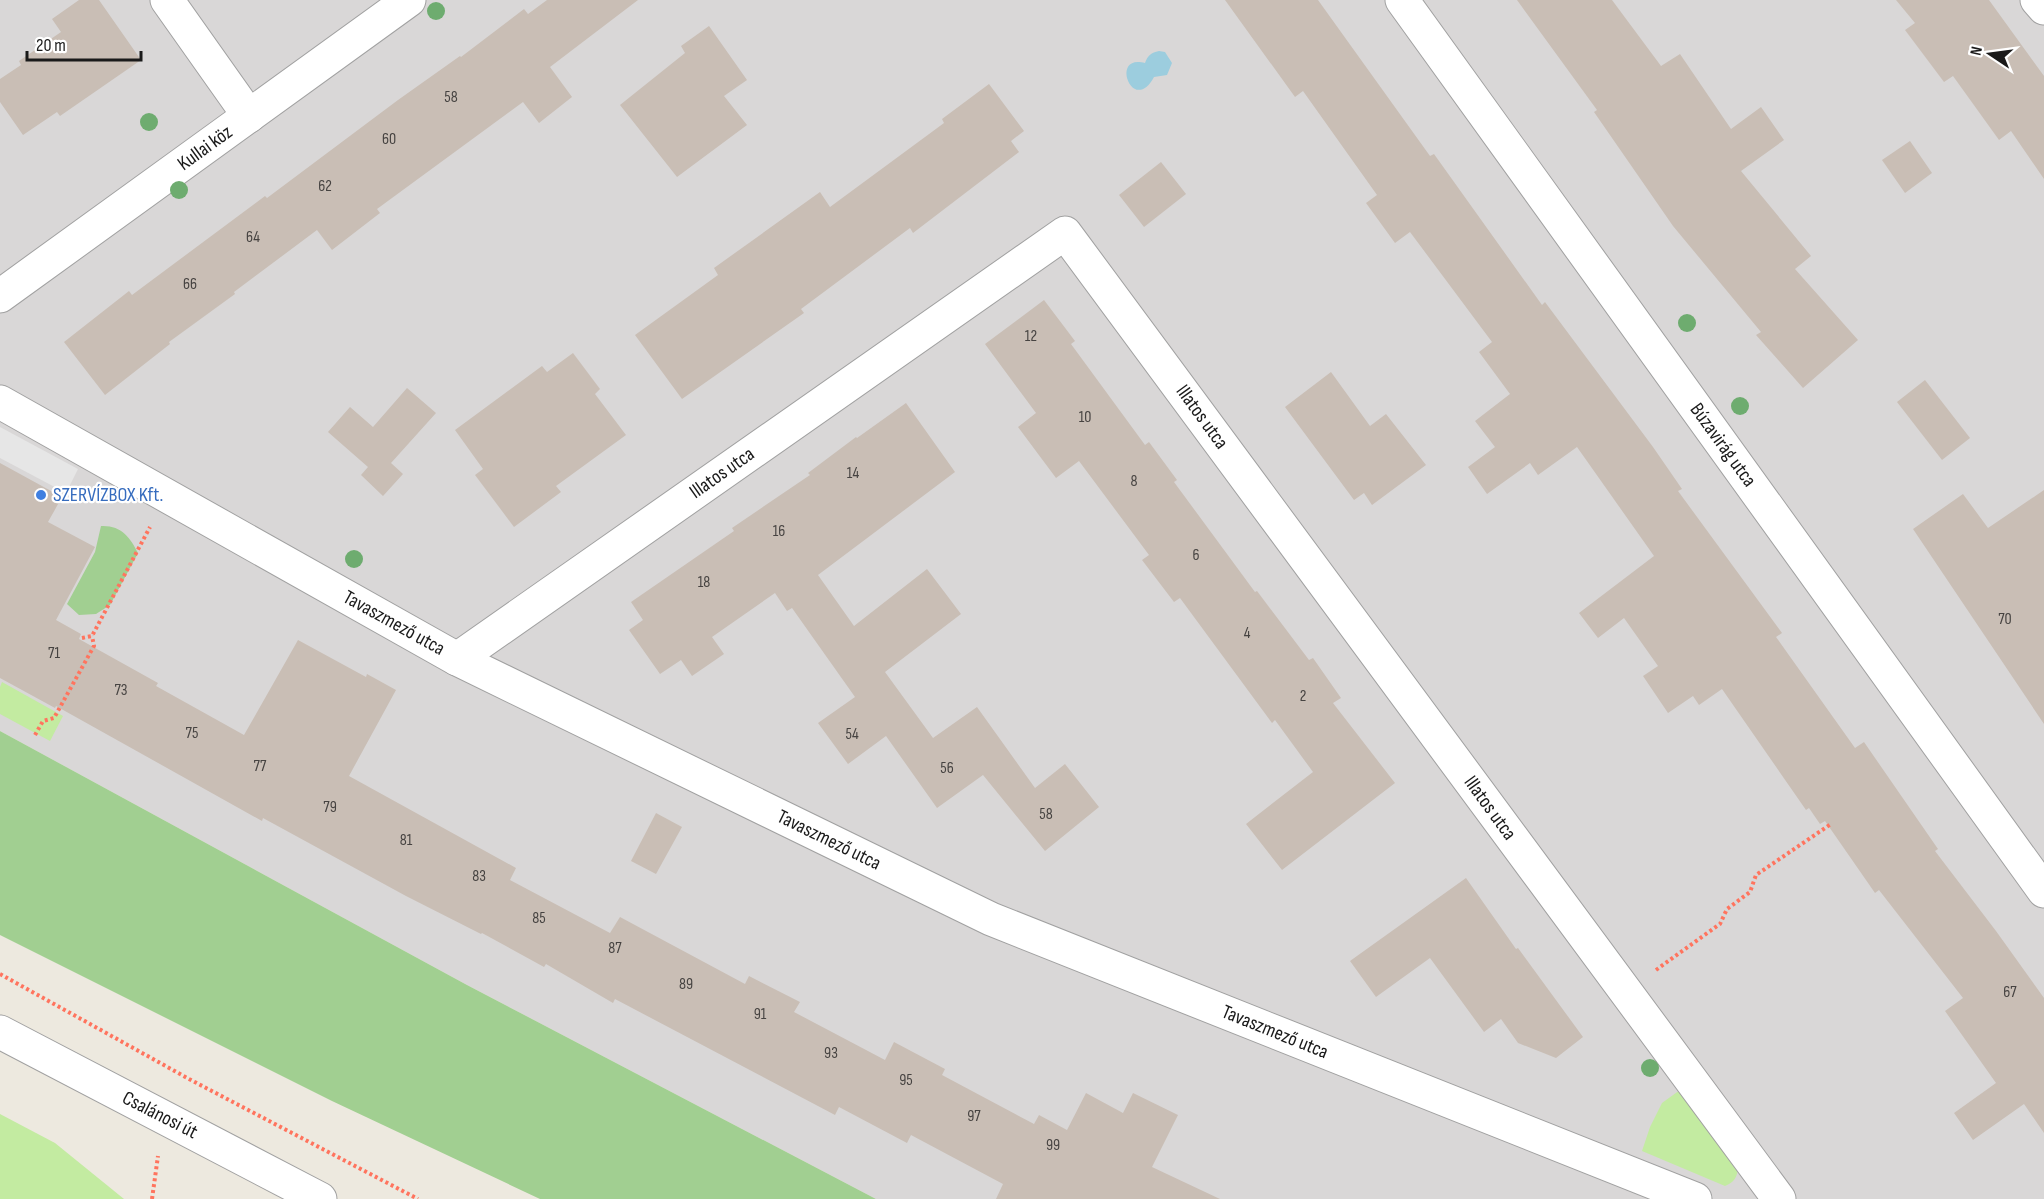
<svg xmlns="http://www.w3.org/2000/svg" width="2044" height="1199" font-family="'Sofia Sans Condensed',sans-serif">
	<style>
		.residential { fill: #d9d7d7 }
		.grass { fill: #c3eba1 }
		.forest { fill: #a1cf91 }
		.parking { fill: #e6e6e6 }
		.water { fill: #9ccdde }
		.building { fill: #c9beb5 }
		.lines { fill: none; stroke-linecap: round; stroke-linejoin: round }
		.minor-casing { stroke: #a1a1a1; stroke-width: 35 }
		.path { stroke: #ff745e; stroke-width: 4; stroke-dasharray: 3 3; stroke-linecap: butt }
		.minor { stroke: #fff; stroke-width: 33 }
		.tree { fill: #6eac6f }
		.shop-dot { fill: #3f7fe0; stroke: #fff; stroke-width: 2 }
		.labels { text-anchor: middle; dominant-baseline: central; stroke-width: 4.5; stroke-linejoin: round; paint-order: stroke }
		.number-label { font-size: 16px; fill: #464341 }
		.street-label { font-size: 20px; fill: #1a1a1a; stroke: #fff }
		.shop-label { font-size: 20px; fill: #366cbe; stroke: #fff; text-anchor: start }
	</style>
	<rect width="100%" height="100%" fill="#ede9df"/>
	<!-- residential -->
	<path class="residential" d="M0 0H2044V1199H876L467 985 0 731Z"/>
	<!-- grass -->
	<g class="grass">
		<path d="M2 682 63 716 50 741 0 714V687Z"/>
		<path d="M1680 1090 1738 1168C1737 1178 1734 1182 1725 1186L1642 1151 1650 1127 1662 1103Z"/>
		<path d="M0 1114 55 1143 124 1199H0Z"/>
	</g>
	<!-- forest -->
	<g class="forest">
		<path d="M101 526C121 525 130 537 138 553L110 605 96 614 79 615 67 604 95 552Z"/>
		<path d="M0 731 467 985 876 1199H540L332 1101 0 935Z"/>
	</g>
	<!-- parking -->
	<path class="parking" d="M0 427 78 469 66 493 0 458Z"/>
	<!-- water -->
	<path class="water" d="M1159 51 1165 52 1172 63 1167 75 1154 77C1133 116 1109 53 1145 63 1148 55 1151 53 1159 51Z"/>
	<!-- building -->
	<g class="building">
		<path d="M79 0H99L141 60 60 116 57 112 23 135 0 102V79L21 65 19 61 61 32 52 19Z"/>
		<path d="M547 0H638L550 67 572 97 539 123 523 102 377 209 380 213 332 250 317 230 234 292 235 294 169 342 170 344 105 395 64 342 129 291 132 295 265 196 267 198 398 100 460 56 461 57 524 9 528 14Z"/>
		<path d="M1225 0H1318L1430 156 1434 154 1542 305 1545 302 1653 447 1682 489 1678 491 1782 633 1776 637 1855 748 1864 742 1938 849 1935 851 1996 931 2044 998V1133L2024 1104 1973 1140 1954 1113 1996 1083 1945 1011 1963 998 1879 890 1875 893 1825 821 1820 824 1809 808 1806 810 1722 689 1699 705 1693 696 1668 713 1643 676 1658 666 1624 618 1598 638 1579 613 1654 556 1577 447 1538 475 1530 463 1487 494 1468 467 1495 447 1475 421 1510 394 1479 352 1492 342 1410 232 1395 243 1366 203 1377 195 1303 91 1295 97Z"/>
		<path d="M1517 0H1612L1661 66 1680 54 1731 129 1761 107 1784 140 1741 171 1811 256 1795 269 1858 340 1803 388 1756 335 1761 332 1673 226 1594 112 1597 110Z"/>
		<path d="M1896 0H1989L2044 76V179L2011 131 1999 140 1953 76 1944 82 1905 30 1915 23Z"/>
		<path d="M709 26 747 80 724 96 747 125 677 177 620 105 685 53 681 46Z"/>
		<path d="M989 84 1024 131 1011 141 1019 152 913 233 910 228 801 309 804 313 682 399 635 335 718 275 714 268 820 192 830 207 944 123 942 119Z"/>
		<path d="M1910 141 1932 173 1905 193 1882 160Z"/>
		<path d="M1161 162 1186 194 1144 227 1119 195Z"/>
		<path d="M1044 300 1075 341 1071 344 1145 445 1149 442 1177 480 1174 482 1255 592 1257 591 1309 660 1313 658 1341 698 1333 703 1395 783 1282 870 1246 824 1313 772 1275 720 1272 723 1180 598 1174 602 1142 560 1149 555 1079 461 1056 478 1018 427 1036 413 985 344Z"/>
		<path d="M573 353 600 389 595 394 626 435 556 486 561 492 514 527 475 475 483 469 455 430 542 366 547 372Z"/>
		<path d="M1331 372 1370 426 1386 414 1426 465 1372 505 1364 493 1354 500 1285 407Z"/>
		<path d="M1925 380 1970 438 1942 460 1897 402Z"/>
		<path d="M407 388 436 413 391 463 403 474 383 496 361 475 368 467 328 432 350 407 373 427Z"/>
		<path d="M906 403 955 472 818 575 854 626 927 569 961 614 885 672 933 738 977 707 1035 788 1065 764 1099 807 1045 851 983 775 937 808 886 736 848 764 818 723 855 697 792 608 787 611 775 593 712 637 724 654 692 676 681 660 660 674 629 630 643 620 631 602 734 531 732 528 810 475 808 473 856 437 857 438Z"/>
		<path d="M0 463 62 497 48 522 95 547 56 620 81 634 79 639 158 683 156 686 244 735 298 640 366 677 367 674 396 690 349 776 516 868 510 880 610 933 620 917 745 984 749 976 800 1002 794 1012 885 1060 894 1042 945 1069 942 1075 1034 1124 1039 1115 1067 1130 1086 1093 1123 1113 1133 1093 1178 1115 1152 1167 1220 1199H996L1003 1184 911 1135 907 1143 839 1107 835 1115 615 999 613 1003 546 964 544 967 482 933 481 934 406 896 263 818 262 821 56 706 55 708 0 678Z"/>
		<path d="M2044 490V724L1913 529 1963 494 1988 528Z"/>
		<path d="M656 813 682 827 656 874 631 861Z"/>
		<path d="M1466 878 1516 949 1518 948 1583 1037 1556 1058 1518 1043 1501 1019 1484 1032 1430 958 1376 997 1350 961Z"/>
	</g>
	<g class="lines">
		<defs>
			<g id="minor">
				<path d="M167 0 249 116"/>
				<path d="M1402 0 2044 891"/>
				<path d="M2037 0 2044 8"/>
				<path d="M0 296 409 0"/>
				<path d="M0 402 457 659 991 919 1695 1199"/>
				<path d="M457 659 1065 233 1779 1199"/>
				<path d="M0 1032 320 1199"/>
			</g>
		</defs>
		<!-- minor casing -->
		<use href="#minor" class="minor-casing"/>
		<!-- path -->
		<g class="path">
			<path d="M82 638 92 636 150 527"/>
			<path d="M35 735 43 721 54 718 94 646 92 636"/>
			<path d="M1656 970 1720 924 1727 909 1750 892 1756 875 1831 824"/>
			<path d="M0 974 189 1079 418 1199"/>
			<path d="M152 1199 158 1156"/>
		</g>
		<!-- minor -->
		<use href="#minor" class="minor"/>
	</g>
	<!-- trees -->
	<g class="tree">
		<circle cx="436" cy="11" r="9"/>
		<circle cx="149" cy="122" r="9"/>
		<circle cx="179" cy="190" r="9"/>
		<circle cx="1687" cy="323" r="9"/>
		<circle cx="1740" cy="406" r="9"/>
		<circle cx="354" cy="559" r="9"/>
		<circle cx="1650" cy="1068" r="9"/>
	</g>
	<!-- markers -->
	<circle class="shop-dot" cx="41" cy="495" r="6"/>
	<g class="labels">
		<!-- number labels -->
		<g class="number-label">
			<text x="451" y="97">58</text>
			<text x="389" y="139">60</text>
			<text x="325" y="186">62</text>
			<text x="253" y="237">64</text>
			<text x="190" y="284">66</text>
			<text x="1031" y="336">12</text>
			<text x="1085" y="417">10</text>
			<text x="853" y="473">14</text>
			<text x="1134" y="481">8</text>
			<text x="779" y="531">16</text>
			<text x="1196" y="555">6</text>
			<text x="704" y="582">18</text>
			<text x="2005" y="619">70</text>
			<text x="1247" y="633">4</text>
			<text x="54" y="653">71</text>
			<text x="121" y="690">73</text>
			<text x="1303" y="696">2</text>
			<text x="192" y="733">75</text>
			<text x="852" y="734">54</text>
			<text x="260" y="766">77</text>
			<text x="947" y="768">56</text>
			<text x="330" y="807">79</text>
			<text x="1046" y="814">58</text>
			<text x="406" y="840">81</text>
			<text x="479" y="876">83</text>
			<text x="539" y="918">85</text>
			<text x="615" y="948">87</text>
			<text x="686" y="984">89</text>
			<text x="2010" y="992">67</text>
			<text x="760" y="1014">91</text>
			<text x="831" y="1053">93</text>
			<text x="906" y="1080">95</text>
			<text x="974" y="1116">97</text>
			<text x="1053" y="1145">99</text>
		</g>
		<!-- street labels -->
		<g class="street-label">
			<text transform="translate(205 148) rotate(-36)">Kullai köz</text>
			<text transform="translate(1202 417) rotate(54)">Illatos utca</text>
			<text transform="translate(1723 445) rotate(54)">Búzavirág utca</text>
			<text transform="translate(722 473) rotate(-35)">Illatos utca</text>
			<text transform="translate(394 623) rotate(29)">Tavaszmező utca</text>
			<text transform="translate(1490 808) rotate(54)">Illatos utca</text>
			<text transform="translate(829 840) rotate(26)">Tavaszmező utca</text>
			<text transform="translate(1275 1032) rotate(22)">Tavaszmező utca</text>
			<text transform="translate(160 1115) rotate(27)">Csalánosi út</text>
		</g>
		<!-- shop labels -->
		<g class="shop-label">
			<text x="53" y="495">SZERVÍZBOX Kft.</text>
		</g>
	</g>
	<!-- north arrow -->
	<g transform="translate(1990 54) rotate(283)" stroke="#ffffff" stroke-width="4.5" paint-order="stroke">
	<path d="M0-4.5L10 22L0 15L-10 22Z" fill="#1a1a1a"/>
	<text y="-9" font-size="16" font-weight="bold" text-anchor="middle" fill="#1a1a1a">N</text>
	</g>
	<!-- scale -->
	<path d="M27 51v9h114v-9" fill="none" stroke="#1a1a1a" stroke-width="3"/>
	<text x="36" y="51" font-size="18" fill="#1a1a1a" stroke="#ffffff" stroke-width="4.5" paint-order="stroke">20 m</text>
</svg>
